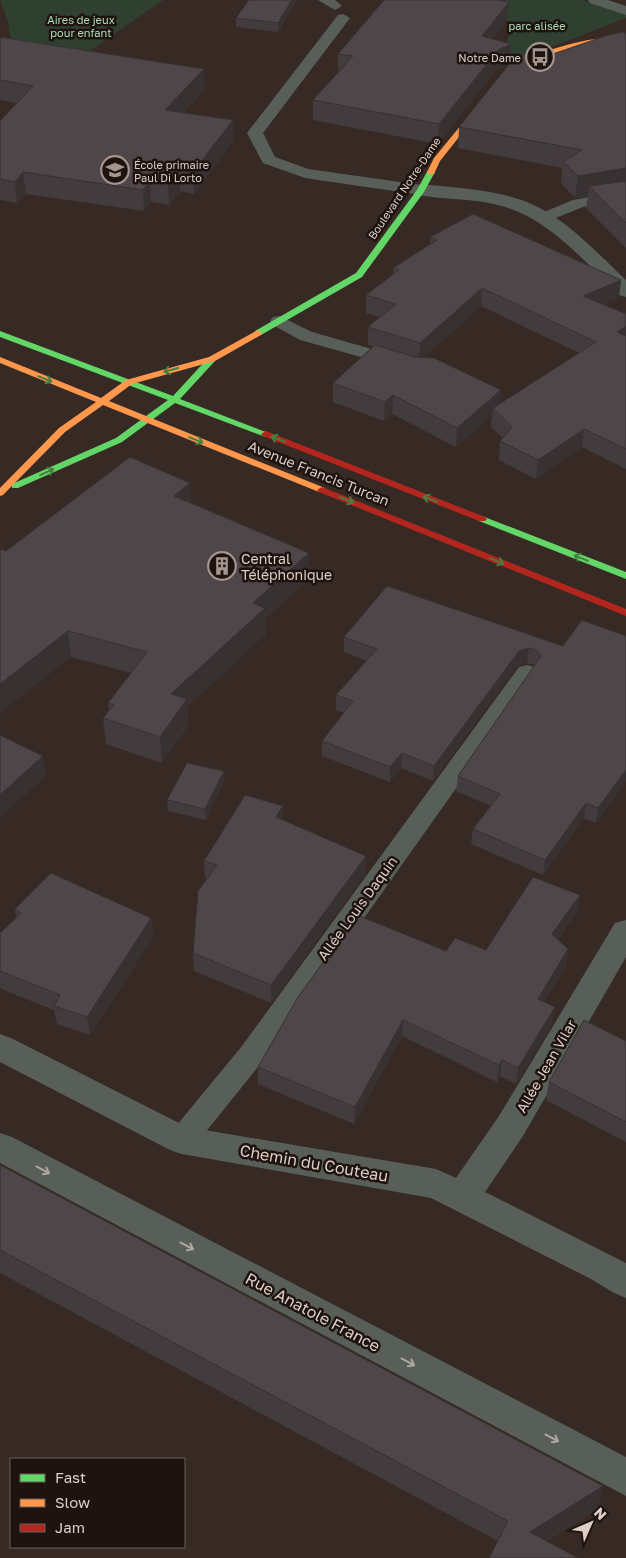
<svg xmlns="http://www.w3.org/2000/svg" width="626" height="1558" font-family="'Golos Text',sans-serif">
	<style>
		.green { fill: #2f4031 }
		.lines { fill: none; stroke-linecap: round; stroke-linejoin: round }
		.lane { fill: #585f59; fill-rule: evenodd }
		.street { fill: #585f59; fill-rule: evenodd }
		.fast { fill: #63d668; fill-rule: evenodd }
		.slow { fill: #ff974d; fill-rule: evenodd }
		.jam { fill: #b3261e; fill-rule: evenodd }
		.wall { fill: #433c3e; fill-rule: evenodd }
		.shaded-wall { fill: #373132 }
		.building { fill: #4e4648; stroke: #373132 }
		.oneway { stroke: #447e40 }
		.oneway2 { stroke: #afa7a0 }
		.labels { text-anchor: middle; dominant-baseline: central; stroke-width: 5; stroke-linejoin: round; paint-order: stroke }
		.far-park-label { font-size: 11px; fill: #acdfb8; stroke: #1e130e }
		.far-poi-label { font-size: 11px; fill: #decec7; stroke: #1e130e; text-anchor: end }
		.far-street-label { font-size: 11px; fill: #decec7; stroke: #1e130e }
		.street-label { font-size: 14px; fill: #decec7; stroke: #1e130e }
		.poi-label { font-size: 14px; fill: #decec7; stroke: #1e130e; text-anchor: start }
		.near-street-label { font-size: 16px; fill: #decec7; stroke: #1e130e }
	</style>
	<rect width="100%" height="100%" fill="#372a24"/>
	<!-- green -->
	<g class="green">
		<path d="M0 0H163L88 52 11 41 8 22Z"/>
		<path d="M420 0H583L626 15V18L541 51 502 60 513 22Z"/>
	</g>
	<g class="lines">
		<!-- lane -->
		<g class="lane">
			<path d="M318 0H335L342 6 335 10Z"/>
			<path d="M588 0H608L626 6V15L590 3Z"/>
			<path d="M343 14 350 18 263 133 275 157 308 169 421 185 427 187 429 190 427 193 421 195 305 178 263 163 247 133 338 15Z"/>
			<path d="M626 190V200L583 207 543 223 537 221 535 218 537 215 573 200Z"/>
			<path d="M279 316 312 332 403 358 406 362 403 366 397 367 300 340 273 325 270 321 273 317Z"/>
			<path d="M527 665 535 667 538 672 535 677 262 1062 192 1149 182 1152 172 1149 168 1140 172 1131 242 1046 519 667Z"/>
		</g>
		<!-- street -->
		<g class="street">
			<path d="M421 184C456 188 493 189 527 202 566 218 596 252 626 280V297L619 295C583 260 546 215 494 204 468 198 440 200 414 194L412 190 414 186Z"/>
			<path d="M626 920V957L523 1136 485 1192 626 1263V1298L614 1293 591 1279 431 1198 182 1154 170 1150 0 1062V1034L11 1038 187 1127 436 1169 456 1178 499 1116 615 923Z"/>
			<path d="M0 1133 12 1137 626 1457V1496L0 1163Z"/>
		</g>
		<!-- fast -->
		<g class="fast">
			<path d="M428 170 435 172 424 192 362 277 261 335H255V331L356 273 417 190Z"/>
			<path d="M0 331 173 396 209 357H215V361L180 399 271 434 266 437 263 436 175 403 122 442 18 488H12V484L116 438 168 400 0 337Z"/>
			<path d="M482 516 626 572V579L479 521 477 519 479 517Z"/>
		</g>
		<!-- slow -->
		<g class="slow">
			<path d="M611 37 626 38V42C585 40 556 52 519 69L514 68C535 51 583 39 611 37Z"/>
			<path d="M480 102 486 103 440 161 434 174H428L427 172 434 158Z"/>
			<path d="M258 330 262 333 261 335 215 361 132 384 109 401 325 488V492H319L103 405 65 432 3 495 0 496V488L59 428 96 402 0 363V357L101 398 126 380 209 357Z"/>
		</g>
		<!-- jam -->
		<g class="jam">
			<path d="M266 431 485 517 487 519 485 521H479L263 436 261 434Z"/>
			<path d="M322 487 626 609V616L319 492 317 490Z"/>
		</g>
	</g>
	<!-- wall -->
	<g class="wall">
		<path d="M297 0 278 32 236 27V18Z"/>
		<path d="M507 20 493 39 511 44 509 63 497 69 438 144 313 120V100L338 73V54Z"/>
		<path d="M626 34V248L586 208 588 196 575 198 561 183 562 168 458 148 459 127 553 54Z"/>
		<path d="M0 37 205 89 183 113 233 120V141L194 194 180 191 169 205 151 202 144 211 26 194 17 203 0 200V121L17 103 0 100Z"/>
		<path d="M430 237 619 298 603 304 626 314V469L582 447 536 479 499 460 500 441 503 438 491 427 492 415 456 447 392 414 384 421 333 402V383L374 346 368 345V327L380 317 366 313V295L393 275V268L430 244ZM481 306 579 353 500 404 424 357Z"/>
		<path d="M192 503 309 553V579L265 619 266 634 187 707 188 726 162 763 106 744 103 718 109 711 108 703 131 673 71 657 6 551Z"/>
		<path d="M626 636V781L596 823 584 818 543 875 471 844 473 829 491 806 456 791 458 776 535 665 527 663 517 666 433 781 401 768 390 782 322 756V741L344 713 336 710V695L367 661 344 652V637L563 646Z"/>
		<path d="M224 771V782L206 820 168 811 167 800Z"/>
		<path d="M283 820 366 856 365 874 271 1003 194 971 193 953 207 879 205 878 204 861Z"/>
		<path d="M580 895 577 912 558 939 568 949 566 966 544 1002 552 1024 516 1084 500 1076 497 1082 402 1036 354 1124 258 1084V1067L446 951 486 950Z"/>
		<path d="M15 909 151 918 153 937 90 1035 57 1024 54 1010 6 991 0 988V933L16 918Z"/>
		<path d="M626 1041V1142L546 1100 549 1082Z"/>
		<path d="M0 1165 603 1486 597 1510 547 1541H498L0 1273Z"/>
	</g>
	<!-- shaded-wall -->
	<g class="shaded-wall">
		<path d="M292 0H297L278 32V23Z"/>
		<path d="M509 2 507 20 481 56 482 36Z"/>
		<path d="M511 44 509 63 497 69 438 144 439 124 498 50Z"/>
		<path d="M204 69 205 89 166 131 165 110Z"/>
		<path d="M233 120V141L194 194 193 172Z"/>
		<path d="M626 168V189L589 186 588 196 575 198 578 176Z"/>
		<path d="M179 170 180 191 169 205 168 184Z"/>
		<path d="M23 172 26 194 17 203 15 182Z"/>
		<path d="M150 181 151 202 144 211 143 190Z"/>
		<path d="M621 280 619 298 581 313 583 296Z"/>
		<path d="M482 288 481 306 419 361 420 343Z"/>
		<path d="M626 326V342L617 332Z"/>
		<path d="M501 390 500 408H493L492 415 456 447 457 428Z"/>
		<path d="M393 395 392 414 384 421 385 402Z"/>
		<path d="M584 429 582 447 536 479 538 460Z"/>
		<path d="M190 483 192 509 174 496Z"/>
		<path d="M309 553V579L265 619 266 634 187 707 188 726 162 763 160 737 171 694 253 603Z"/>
		<path d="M68 631 71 657 0 713V684Z"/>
		<path d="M529 648 527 663 517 666 433 781 434 766 519 651Z"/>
		<path d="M402 753 401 768 390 782V767Z"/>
		<path d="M43 756 46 776 0 817V795Z"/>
		<path d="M626 770V781L596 823 598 808Z"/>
		<path d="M224 771V782L206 820 205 809Z"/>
		<path d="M586 803 584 818 543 875 545 860Z"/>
		<path d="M283 806V824L276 817Z"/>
		<path d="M366 856 365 874 271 1003V985Z"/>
		<path d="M580 895 577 912 550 951 552 934Z"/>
		<path d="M151 918 153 937 90 1035 87 1017Z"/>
		<path d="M568 949 566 966 536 1016 538 999Z"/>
		<path d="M555 1007 552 1024 516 1084 518 1068Z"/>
		<path d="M403 1020 402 1036 354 1124 355 1107Z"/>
		<path d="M502 1060 500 1076 497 1082 499 1065Z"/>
		<path d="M603 1486 597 1510 525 1555 530 1532Z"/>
	</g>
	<!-- building -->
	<g class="building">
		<path d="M249 0H292L278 23 236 18Z"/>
		<path d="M384 0H498L509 2 482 36 511 44 498 50 439 124 313 100 353 56 338 54Z"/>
		<path d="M623 32 626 34V168L578 176 563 162 582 150 459 127 513 59 535 49 553 54 608 35Z"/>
		<path d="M0 37 204 69 165 110 233 120 193 172 179 170 168 184 150 181 143 190 23 172 15 182 0 179V121L33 86 0 80Z"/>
		<path d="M626 181V223L589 186Z"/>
		<path d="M473 214 621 280 583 296 626 314V326L617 332 626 336V449L584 429 538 460 500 441 512 427 493 408 596 342 482 288 420 343 368 327 396 304 366 295 399 270 393 268 437 240 430 237Z"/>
		<path d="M375 345 415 357 434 358 501 390 457 428 393 395 385 402 333 383Z"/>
		<path d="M130 457 190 483 174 496 309 553 253 603 265 608 171 694 187 699 160 737 103 718 114 705 108 703 147 652 68 631 0 684V549L6 551Z"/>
		<path d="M387 586 563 646 582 620 626 636V770L598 808 586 803 545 860 473 829 500 794 458 776 541 656 537 650 529 648 519 651 434 766 402 753 390 767 322 741 353 701 336 695 377 649 344 637Z"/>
		<path d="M0 735 43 756 0 795Z"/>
		<path d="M187 763 224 771 205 809 167 800Z"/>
		<path d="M245 795 283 806 276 817 366 856 271 985 193 953 198 891 217 865 204 861Z"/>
		<path d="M51 873 151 918 87 1017 54 1006 60 995 0 971V933L21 913 15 909Z"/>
		<path d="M533 877 580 895 552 934 568 949 538 999 555 1007 518 1068 502 1060 499 1065 403 1020 355 1107 258 1067 298 997 357 915 446 951 455 938 486 950Z"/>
		<path d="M584 1020 626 1041V1122L549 1082Z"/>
		<path d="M0 1165 603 1486 530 1532 578 1558H489L508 1521 0 1250Z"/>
	</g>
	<!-- one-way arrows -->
	<defs><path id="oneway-shaft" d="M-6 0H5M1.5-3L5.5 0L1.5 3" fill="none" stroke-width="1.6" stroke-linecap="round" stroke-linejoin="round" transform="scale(1.25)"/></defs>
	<g class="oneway">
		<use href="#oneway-shaft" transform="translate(171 370) rotate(165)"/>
		<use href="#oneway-shaft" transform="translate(45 379) rotate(22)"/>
		<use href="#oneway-shaft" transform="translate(278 439) rotate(-159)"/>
		<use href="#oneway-shaft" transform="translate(196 440) rotate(22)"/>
		<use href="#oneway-shaft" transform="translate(47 472) rotate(-24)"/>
		<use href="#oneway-shaft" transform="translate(430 499) rotate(-158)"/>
		<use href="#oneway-shaft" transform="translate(347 500) rotate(22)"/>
		<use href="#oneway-shaft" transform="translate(581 558) rotate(-158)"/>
		<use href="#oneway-shaft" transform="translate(497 561) rotate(22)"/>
	</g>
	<g class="oneway2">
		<use href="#oneway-shaft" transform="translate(43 1170) rotate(28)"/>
		<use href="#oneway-shaft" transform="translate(187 1246) rotate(28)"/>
		<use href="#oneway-shaft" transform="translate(408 1362) rotate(28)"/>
		<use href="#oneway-shaft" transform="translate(552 1438) rotate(28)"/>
	</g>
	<!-- icons -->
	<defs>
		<symbol id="bus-ring" viewBox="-11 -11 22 22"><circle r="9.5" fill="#1e130e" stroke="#a4958e" stroke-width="1.5"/><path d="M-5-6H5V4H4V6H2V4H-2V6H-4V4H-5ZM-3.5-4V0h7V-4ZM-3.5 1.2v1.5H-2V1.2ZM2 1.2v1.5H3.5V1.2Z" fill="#a4958e"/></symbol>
		<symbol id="school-ring" viewBox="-11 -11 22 22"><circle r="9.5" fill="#1e130e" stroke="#a4958e" stroke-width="1.5"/><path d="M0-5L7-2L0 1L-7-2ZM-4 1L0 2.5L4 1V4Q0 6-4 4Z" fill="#a4958e"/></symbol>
		<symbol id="building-ring" viewBox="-11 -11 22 22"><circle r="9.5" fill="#1e130e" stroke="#a4958e" stroke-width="1.5"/><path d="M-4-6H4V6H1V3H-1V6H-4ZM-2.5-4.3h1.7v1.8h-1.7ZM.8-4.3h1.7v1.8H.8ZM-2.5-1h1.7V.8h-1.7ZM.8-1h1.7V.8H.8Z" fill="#a4958e"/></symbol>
	</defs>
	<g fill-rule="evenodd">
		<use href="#bus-ring" x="524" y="41" width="32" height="32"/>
		<use href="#school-ring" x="99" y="154" width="32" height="32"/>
		<use href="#building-ring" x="206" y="550" width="32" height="32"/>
	</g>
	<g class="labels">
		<!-- far-park labels -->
		<g class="far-park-label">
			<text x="81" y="19">Aires de jeux<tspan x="81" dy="13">pour enfant</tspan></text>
			<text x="537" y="25">parc alisée</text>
		</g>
		<!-- far-poi labels -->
		<g class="far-poi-label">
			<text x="521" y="57">Notre Dame</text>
			<text x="134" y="164" text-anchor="start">École primaire<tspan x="134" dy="13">Paul Di Lorto</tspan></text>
		</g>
		<!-- far-street labels -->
		<g class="far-street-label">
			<text transform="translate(404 188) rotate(-56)">Boulevard Notre-Dame</text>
		</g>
		<!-- street labels -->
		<g class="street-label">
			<text transform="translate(319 473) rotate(22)">Avenue Francis Turcan</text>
			<text transform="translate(357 908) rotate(-54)">Allée Louis Daquin</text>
			<text transform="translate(546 1066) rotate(-60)">Allée Jean Vilar</text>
		</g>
		<!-- poi labels -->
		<g class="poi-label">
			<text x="241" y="558">Central<tspan x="241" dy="16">Téléphonique</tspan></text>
		</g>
		<!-- near-street labels -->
		<g class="near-street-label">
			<text transform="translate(314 1163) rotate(10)">Chemin du Couteau</text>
			<text transform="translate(313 1312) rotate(28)">Rue Anatole France</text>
		</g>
	</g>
	<!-- legend -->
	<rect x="10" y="1458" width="175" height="90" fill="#1e130e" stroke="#6b5e58"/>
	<rect x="20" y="1474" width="25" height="8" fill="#63d668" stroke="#6b5e58"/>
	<text x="55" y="1483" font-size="15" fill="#decec7">Fast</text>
	<rect x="20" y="1499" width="25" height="8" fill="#ff974d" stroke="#6b5e58"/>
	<text x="55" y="1508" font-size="15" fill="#decec7">Slow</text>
	<rect x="20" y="1524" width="25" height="8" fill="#b3261e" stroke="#6b5e58"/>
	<text x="55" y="1533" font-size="15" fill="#decec7">Jam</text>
	<!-- north arrow -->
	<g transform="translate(591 1523) rotate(45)" stroke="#1e130e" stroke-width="4" paint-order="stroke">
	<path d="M0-4L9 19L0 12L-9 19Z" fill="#decec7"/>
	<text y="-8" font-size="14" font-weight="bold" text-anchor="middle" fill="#decec7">N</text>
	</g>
</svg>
